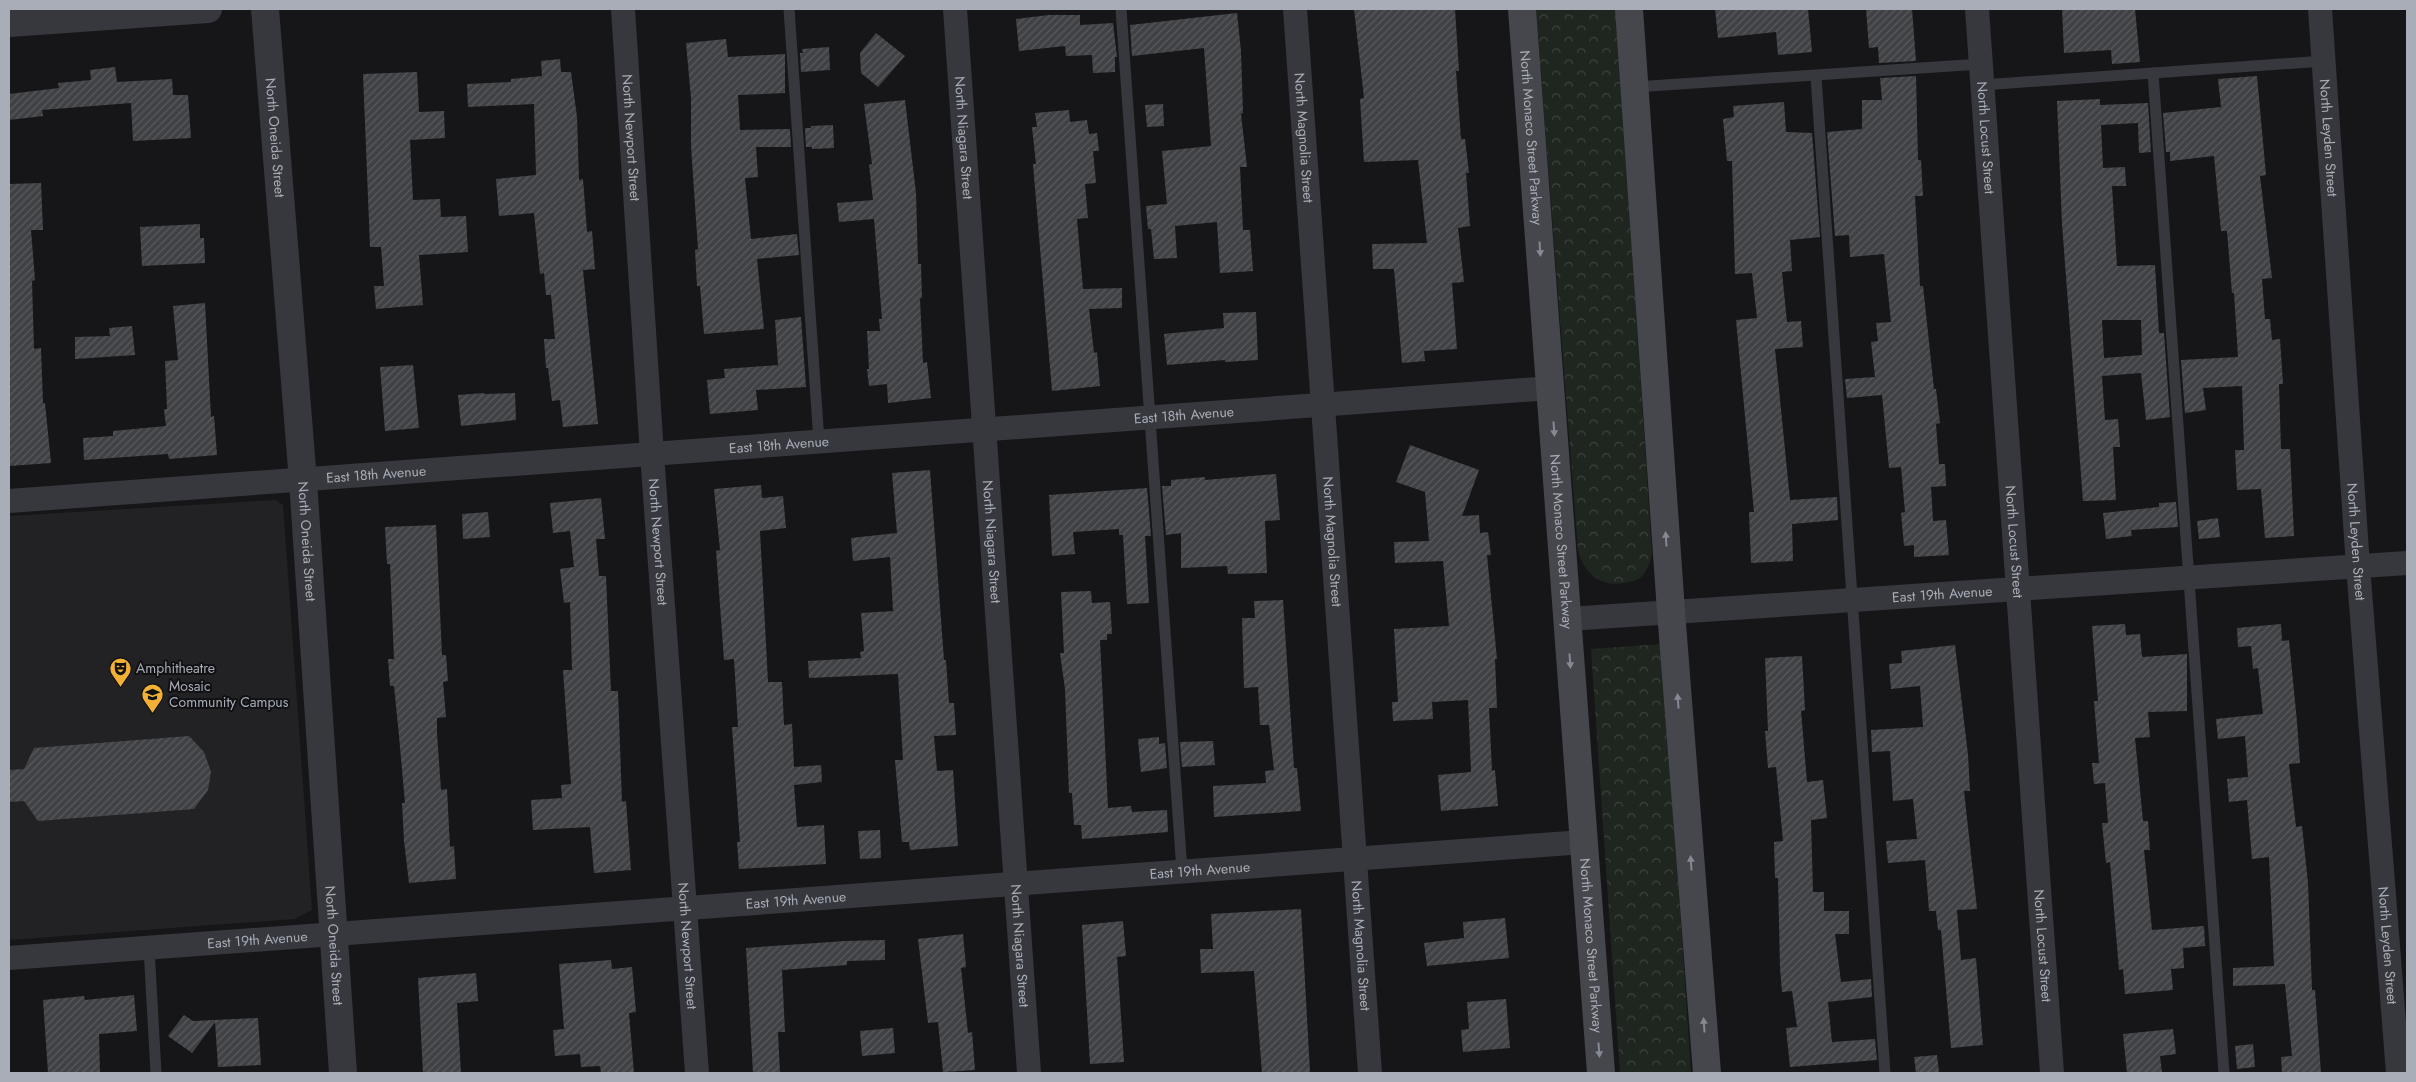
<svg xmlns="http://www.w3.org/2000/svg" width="2416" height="1082" font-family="Jost,sans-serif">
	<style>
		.built { fill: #222225 }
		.park { fill: url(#park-crowns) }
		.building { fill: url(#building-hatch); fill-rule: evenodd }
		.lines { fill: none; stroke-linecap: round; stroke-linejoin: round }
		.service { stroke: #37383d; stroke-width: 11 }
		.minor { stroke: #37383d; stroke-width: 24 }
		.tertiary { stroke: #37383d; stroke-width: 28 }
		.secondary { stroke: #45474d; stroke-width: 28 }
		.oneway { fill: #858993 }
		.labels { text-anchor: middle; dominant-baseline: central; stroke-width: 4; stroke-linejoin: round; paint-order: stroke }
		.street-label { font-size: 14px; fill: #a8adb8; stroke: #111113 }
		.poi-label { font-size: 14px; fill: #a8adb8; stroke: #111113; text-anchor: start }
	</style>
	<defs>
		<pattern id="park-crowns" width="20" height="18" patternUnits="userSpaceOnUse" patternTransform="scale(1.25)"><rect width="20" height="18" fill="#1e261f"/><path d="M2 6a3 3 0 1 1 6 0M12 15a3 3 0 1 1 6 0" fill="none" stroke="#3c433d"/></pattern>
		<pattern id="building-hatch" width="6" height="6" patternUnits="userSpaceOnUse" patternTransform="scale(1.25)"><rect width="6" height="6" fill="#404145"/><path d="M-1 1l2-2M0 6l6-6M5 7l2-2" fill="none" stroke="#595a5e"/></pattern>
	</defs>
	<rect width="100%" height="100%" fill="#161618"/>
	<!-- built -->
	<path class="built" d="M276 500 283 505 312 910 295 919 9 940V516Z"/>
	<!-- park -->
	<g class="park">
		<path d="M1536 9H1616L1652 554C1650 562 1648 569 1643 575 1639 580 1630 582 1625 583 1600 587 1585 574 1578 551Z"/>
		<path d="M1662 644 1691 1073H1620L1591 649Z"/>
	</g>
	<!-- building -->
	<g class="building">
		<path d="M1354 9H1455L1459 71H1456L1461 139H1465L1469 173H1466L1470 226 1458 228 1464 282 1452 283 1457 349 1424 351 1425 361 1402 363 1394 269H1373L1372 244 1427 243 1418 160 1364 162 1360 99 1364 98Z"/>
		<path d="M1715 9H1808L1812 52 1778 55 1776 32 1718 38Z"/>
		<path d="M1866 9H1912L1916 61 1879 63 1878 47 1869 48Z"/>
		<path d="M2062 9H2135L2140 62 2112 64 2111 50 2064 53Z"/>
		<path d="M1237 13 1241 51 1243 113 1241 114 1247 167H1240L1243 230H1250L1253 271 1220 273 1217 222 1175 226 1177 258 1154 259 1151 229H1148L1146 206 1167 204 1162 151 1211 146 1204 48 1132 56 1130 25Z"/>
		<path d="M1049 15H1080V25L1113 23 1117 57H1115V72L1093 73 1092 55 1066 56 1065 46 1019 51 1016 19Z"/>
		<path d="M876 33 905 56 878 87 861 73 860 53Z"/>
		<path d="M726 39 728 57 785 54V93L738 95 740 130 790 129 791 147H756L758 177 745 178 751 239 797 234 799 255 757 259 764 329 704 334 700 286H697L695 250 698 249 691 146V98L686 43Z"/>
		<path d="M829 47 830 70 801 72 800 53H803L802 49Z"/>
		<path d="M560 59 561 72H571L577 117 579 180 583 179 587 232 592 231 595 269 583 270 598 424 563 427 560 400 552 401 548 368H546L544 339H555L551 295H546L544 273 540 274 534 213 499 216 496 179 536 175 534 104 468 107 467 84 511 82V79L542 76 541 61Z"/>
		<path d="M115 67 117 82 172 79 173 95H188L191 138 133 141 131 103 42 110 43 116 9 120V94L59 88 58 83 91 80 90 70Z"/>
		<path d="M417 72 419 112 444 111 445 138 410 140 413 200 440 199 441 217 466 216 468 252 419 255 423 305 376 309 374 286H384L381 247H370L363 74Z"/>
		<path d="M1916 76 1918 160H1921L1923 196H1915L1920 286H1923L1934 389H1936L1940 423 1936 424 1939 464H1945L1946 486 1931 487 1933 521 1946 520 1949 555 1914 557V545L1904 546 1901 513 1905 512 1901 467 1889 468 1882 395 1847 398 1845 379 1875 377 1871 342 1878 341 1876 323 1891 322 1884 254 1850 257 1849 235 1835 236 1827 132 1862 129V100H1882L1880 78Z"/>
		<path d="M2257 76 2266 175 2260 176 2272 278 2262 279 2265 319H2270L2272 340 2280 339 2283 384H2279L2281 449H2290L2294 536 2265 538 2261 489 2237 490 2235 450H2244L2242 386 2203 388 2206 410 2185 413 2181 360 2238 357 2234 293H2232L2227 231H2221L2214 156 2170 161V152H2166L2163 113 2221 107 2218 79Z"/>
		<path d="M2100 99V105L2148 103 2151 152 2139 153 2138 123 2101 125 2103 168 2125 167 2126 186H2112L2117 266 2155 265 2159 333H2164L2170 417 2146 420 2141 373 2102 376 2105 420 2118 419 2120 447H2113L2116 500 2083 501 2062 224 2057 101ZM2102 320H2141L2142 355 2104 358Z"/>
		<path d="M905 100 916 193 918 264H921L922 298H920L923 363 927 362 931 398 888 403 887 384 869 386 867 369H869L867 331H880L879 319H882L874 219 839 222 837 203 873 200 869 165 872 164 864 104Z"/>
		<path d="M1784 102 1786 132 1812 133 1820 237 1790 240 1792 271 1782 272 1787 322 1801 321 1803 347 1775 349 1790 500 1837 497 1838 520 1792 524 1793 561 1751 563 1749 512H1754L1736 320 1757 318 1752 273 1735 274 1732 161H1727L1723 119 1734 117 1733 106Z"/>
		<path d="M1163 104 1164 126 1147 127 1145 105Z"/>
		<path d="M1069 110 1070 122 1087 120 1089 134 1097 133 1099 151H1093L1096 183 1085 184 1088 218 1077 219 1083 289 1122 288V308L1089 309 1094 353 1097 352 1100 386 1052 391 1033 164H1036L1032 127H1037L1035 113Z"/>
		<path d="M833 125 834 148 812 149V147H806L805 128H811V126Z"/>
		<path d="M41 183 43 230H31L35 280 32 281 34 349 41 348 43 403H45L51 463 9 466V184Z"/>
		<path d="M200 224V238H204L205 263 142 266 140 227Z"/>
		<path d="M205 303 211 417 214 416 217 455 169 459 168 454 84 460 83 438 113 436V431L166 426 164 409H167L165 361 178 360 173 306Z"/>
		<path d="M1256 312 1258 360 1225 362V360L1167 365 1164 334 1224 328 1223 313Z"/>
		<path d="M801 317 806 387 756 390 758 410 710 414 707 380 725 378 724 369 778 365 775 320Z"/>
		<path d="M132 326 135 355 75 359V337L110 336 109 328Z"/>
		<path d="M413 365 419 428 385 431 380 367Z"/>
		<path d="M484 393V394L515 393 516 420 461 426 458 395Z"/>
		<path d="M1410 445 1479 470 1462 516 1479 515 1480 533 1488 532 1491 555H1487L1497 659H1495L1497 708H1489L1492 771 1495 770 1498 806 1441 811 1438 775 1471 772 1468 700 1432 702 1433 719 1393 721 1392 702H1398L1394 629 1449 626 1443 561 1395 563 1394 542 1429 541 1425 492 1396 482Z"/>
		<path d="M930 470 944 660H946L949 703H954L956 735 934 736 937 771 953 770 958 846 910 850 909 842H902L895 760H903L898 674 809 678 808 661 861 658 860 652 864 651 861 613 893 611 890 557 853 561 851 538 897 533 892 473Z"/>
		<path d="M1276 474 1280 520 1265 521 1267 573 1228 574 1227 566 1181 568V533L1166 535 1162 486H1171V480L1205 477V480Z"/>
		<path d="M761 485 762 498 783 496 786 528 760 531 768 682H782L784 725 792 724 794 767 821 765 822 782 794 785 797 827 824 825 826 864 739 869 737 842H740L732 727H738L734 659 724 660 716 551 720 550 714 489Z"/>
		<path d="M1147 488 1151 536H1145L1149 603 1127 604 1123 535H1119V529L1073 532 1075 554 1052 556 1049 495Z"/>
		<path d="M601 498 605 539H596L599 576H606L611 691H618L622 802 626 801 631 870 594 873 590 827 533 830 531 800 562 798 561 785 571 784 563 670H572L570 602 564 603 560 569 574 567 570 531 553 533 550 503Z"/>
		<path d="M2176 502 2178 527 2131 530 2132 536 2106 539 2103 513 2159 507V503Z"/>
		<path d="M488 512 490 537 463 539 462 514Z"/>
		<path d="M2218 518 2220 537 2199 539 2197 521Z"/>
		<path d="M436 525 442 655H446L448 681 443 682 446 717 437 718V733L441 790 447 789 450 847 454 846 456 879 409 883 404 841 402 803H405L399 736 394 686H390L388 659H394L390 564H387L385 527Z"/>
		<path d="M1091 591 1092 603 1110 602 1112 634H1107V640H1100L1108 808 1131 806 1132 812 1167 810 1168 832 1082 839 1081 825H1074L1072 793H1069L1065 689 1060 653H1064L1061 592Z"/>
		<path d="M1283 600 1294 768H1297L1301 811 1214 817 1213 786 1266 783 1265 771 1274 770 1269 725H1260L1258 687 1244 688 1242 618H1255L1254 601Z"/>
		<path d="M2125 624 2126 635 2140 634 2142 657 2187 654V711L2148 712 2150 737 2135 738 2143 821H2148L2150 850H2144L2152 930 2204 926 2205 946 2183 948 2184 968 2171 969 2173 990 2125 994 2123 969 2119 970 2110 862 2106 863 2102 823H2108L2105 783 2094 784 2092 763H2099L2094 701H2098L2092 626Z"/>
		<path d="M2281 624 2282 641 2289 640 2297 722 2300 763 2289 764 2296 827 2302 826 2308 883 2312 990H2315L2321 1073H2282L2281 1057 2292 1056 2285 984 2233 986V968L2274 966 2269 857 2252 859 2247 800 2229 802 2227 779 2248 777 2245 736 2218 739 2216 719 2263 714 2258 668 2253 669 2251 646 2238 647 2237 628Z"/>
		<path d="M1955 645 1968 755 1970 791H1964L1977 909 1957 910 1961 960 1976 958 1983 1045 1951 1048 1941 930H1938L1936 911H1929L1925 860 1888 863 1886 841 1917 839 1913 799 1893 801 1890 751 1872 752 1871 730 1923 727 1920 686 1891 689 1889 664 1902 663 1901 651Z"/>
		<path d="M1802 656 1805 710 1801 711 1807 782 1823 780 1827 818 1811 820 1813 892H1824V911H1849V934H1835L1841 982 1871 979 1872 997 1828 1002 1832 1042 1875 1039 1877 1060 1790 1067 1786 1028 1797 1027 1792 991 1782 992 1780 968 1778 878H1775L1774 842 1783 841 1776 767 1768 768 1765 731H1768L1765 658Z"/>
		<path d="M189 736 204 752 211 772 208 790 194 809 38 821 24 801 9 802V770L24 769 34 748Z"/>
		<path d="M1159 737V744L1165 743 1167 768 1141 772 1138 739Z"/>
		<path d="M1213 741 1215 765 1182 767 1180 742Z"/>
		<path d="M880 830 881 858 860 859 858 831Z"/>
		<path d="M1301 909 1310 1072 1262 1073 1254 971 1201 973 1200 949H1213L1211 914Z"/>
		<path d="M1505 918 1509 958 1427 966 1424 943 1464 938 1463 922Z"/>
		<path d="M1123 921 1126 956 1117 957 1124 1062 1090 1064 1082 925Z"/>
		<path d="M963 934 966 967 961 968 968 1033 972 1032 975 1070 943 1072 938 1022 928 1023 918 939Z"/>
		<path d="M885 940V960L847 961V965L782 970 785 1032H778L780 1073H753L746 948 845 941Z"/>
		<path d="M611 960 612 969 632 967 636 1012 629 1013 634 1073H601L600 1066 581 1067 580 1054 555 1056 553 1030 564 1029 559 964Z"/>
		<path d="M476 973 478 1001 457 1003 461 1073H423L418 978Z"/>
		<path d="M134 995 137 1031 99 1034 100 1073H48L43 1000 84 996 85 1000Z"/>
		<path d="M1506 999 1510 1048 1463 1052 1461 1030 1469 1029 1467 1002Z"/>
		<path d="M184 1015 193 1021 258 1018 261 1065 218 1067 215 1022 192 1053 168 1036Z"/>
		<path d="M893 1028 895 1053 862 1056 860 1031Z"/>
		<path d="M2173 1029 2176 1054 2160 1056 2162 1073H2127L2123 1034Z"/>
		<path d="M2253 1044 2255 1067 2237 1069 2235 1046Z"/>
		<path d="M1937 1055 1939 1072 1916 1073 1914 1057Z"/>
	</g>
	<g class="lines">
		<!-- service -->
		<g class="service">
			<path d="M789 9 819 441"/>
			<path d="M1121 9 1182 871"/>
			<path d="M2153 73 2224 1073"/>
			<path d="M1816 77 1885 1073"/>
			<path d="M1982 85 2324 61"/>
			<path d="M1635 87 1981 64"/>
			<path d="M149 948 156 1073"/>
		</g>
		<!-- minor -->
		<g class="minor">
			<path id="s1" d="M623 9 652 454 697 1073"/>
			<path id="s2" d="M955 9 1029 1073"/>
			<path id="s3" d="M1295 9 1370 1073"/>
			<path id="s4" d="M1977 9 2052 1073"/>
			<path id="s5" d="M2320 9 2358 566 2398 1073"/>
			<path id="s6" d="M9 501 1551 388"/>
			<path id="s7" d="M1568 619 2407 563"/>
			<path id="s8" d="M9 958 1583 842"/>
		</g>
		<!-- tertiary -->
		<g class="tertiary">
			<path id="s9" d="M265 9 303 481 343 1073"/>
			<path d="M9 23 208 9"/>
		</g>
		<!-- secondary -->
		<g class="secondary">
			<path id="s10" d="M1522 9 1601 1073"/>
			<path d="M1629 9 1671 611 1707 1073"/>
		</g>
	</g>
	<!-- one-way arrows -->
	<defs><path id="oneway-solid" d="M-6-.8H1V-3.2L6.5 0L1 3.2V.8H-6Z" transform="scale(1.25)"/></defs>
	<g class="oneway">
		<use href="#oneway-solid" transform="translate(1540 249) rotate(86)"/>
		<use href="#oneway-solid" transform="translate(1554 429) rotate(86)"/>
		<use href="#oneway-solid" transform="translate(1666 539) rotate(-94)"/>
		<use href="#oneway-solid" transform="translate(1570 661) rotate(86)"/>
		<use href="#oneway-solid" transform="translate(1678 701) rotate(-94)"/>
		<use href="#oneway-solid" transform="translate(1691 863) rotate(-94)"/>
		<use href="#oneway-solid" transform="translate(1704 1025) rotate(-94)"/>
		<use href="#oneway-solid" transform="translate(1599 1050) rotate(86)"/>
	</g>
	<!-- icons -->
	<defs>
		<symbol id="theatre-pin" viewBox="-11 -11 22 30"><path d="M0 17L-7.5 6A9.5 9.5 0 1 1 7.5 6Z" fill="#f2b134" stroke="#111113"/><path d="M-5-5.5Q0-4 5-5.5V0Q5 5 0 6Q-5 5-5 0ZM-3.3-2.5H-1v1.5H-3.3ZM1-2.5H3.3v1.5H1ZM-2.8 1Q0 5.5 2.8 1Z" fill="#111"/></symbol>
		<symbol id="school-pin" viewBox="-11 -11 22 30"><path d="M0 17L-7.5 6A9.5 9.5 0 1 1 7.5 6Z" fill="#f2b134" stroke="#111113"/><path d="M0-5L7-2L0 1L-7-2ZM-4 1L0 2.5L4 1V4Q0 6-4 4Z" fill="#111"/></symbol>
	</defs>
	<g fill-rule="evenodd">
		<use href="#theatre-pin" x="108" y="656" width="25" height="34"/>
		<use href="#school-pin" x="140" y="682" width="25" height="34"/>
	</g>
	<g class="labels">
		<!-- street labels -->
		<g class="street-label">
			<text stroke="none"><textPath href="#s9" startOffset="129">North Oneida Street</textPath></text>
			<text stroke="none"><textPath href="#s1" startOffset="129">North Newport Street</textPath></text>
			<text stroke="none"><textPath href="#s2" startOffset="129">North Niagara Street</textPath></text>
			<text stroke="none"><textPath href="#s3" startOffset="129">North Magnolia Street</textPath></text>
			<text stroke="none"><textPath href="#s10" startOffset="129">North Monaco Street Parkway</textPath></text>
			<text stroke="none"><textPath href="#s4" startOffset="129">North Locust Street</textPath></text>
			<text stroke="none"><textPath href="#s5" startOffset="129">North Leyden Street</textPath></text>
			<text stroke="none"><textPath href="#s6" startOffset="1178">East 18th Avenue</textPath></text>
			<text stroke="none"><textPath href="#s6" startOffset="772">East 18th Avenue</textPath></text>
			<text stroke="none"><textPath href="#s6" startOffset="368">East 18th Avenue</textPath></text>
			<text stroke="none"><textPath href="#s9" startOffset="534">North Oneida Street</textPath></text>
			<text stroke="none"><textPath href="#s1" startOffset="534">North Newport Street</textPath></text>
			<text stroke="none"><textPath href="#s2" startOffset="534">North Niagara Street</textPath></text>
			<text stroke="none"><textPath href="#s3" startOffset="534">North Magnolia Street</textPath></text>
			<text stroke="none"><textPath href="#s10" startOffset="534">North Monaco Street Parkway</textPath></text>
			<text stroke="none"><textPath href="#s4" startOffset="534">North Locust Street</textPath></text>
			<text stroke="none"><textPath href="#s5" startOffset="534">North Leyden Street</textPath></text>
			<text stroke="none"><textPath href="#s7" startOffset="375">East 19th Avenue</textPath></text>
			<text stroke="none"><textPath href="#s8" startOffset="1194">East 19th Avenue</textPath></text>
			<text stroke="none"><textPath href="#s8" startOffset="789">East 19th Avenue</textPath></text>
			<text stroke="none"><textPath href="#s8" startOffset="249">East 19th Avenue</textPath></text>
			<text stroke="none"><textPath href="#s9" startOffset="939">North Oneida Street</textPath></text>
			<text stroke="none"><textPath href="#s1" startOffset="939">North Newport Street</textPath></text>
			<text stroke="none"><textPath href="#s2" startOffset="939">North Niagara Street</textPath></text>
			<text stroke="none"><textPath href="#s3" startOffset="939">North Magnolia Street</textPath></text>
			<text stroke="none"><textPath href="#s10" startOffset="939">North Monaco Street Parkway</textPath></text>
			<text stroke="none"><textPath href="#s4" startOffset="939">North Locust Street</textPath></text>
			<text stroke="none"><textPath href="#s5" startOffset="939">North Leyden Street</textPath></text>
		</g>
		<!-- poi labels -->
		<g class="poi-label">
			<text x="136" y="668">Amphitheatre</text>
			<text x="169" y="686">Mosaic<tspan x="169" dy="16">Community Campus</tspan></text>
		</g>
	</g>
	<!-- border -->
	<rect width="2416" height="1082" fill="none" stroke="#a8adb8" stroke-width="20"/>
</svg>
